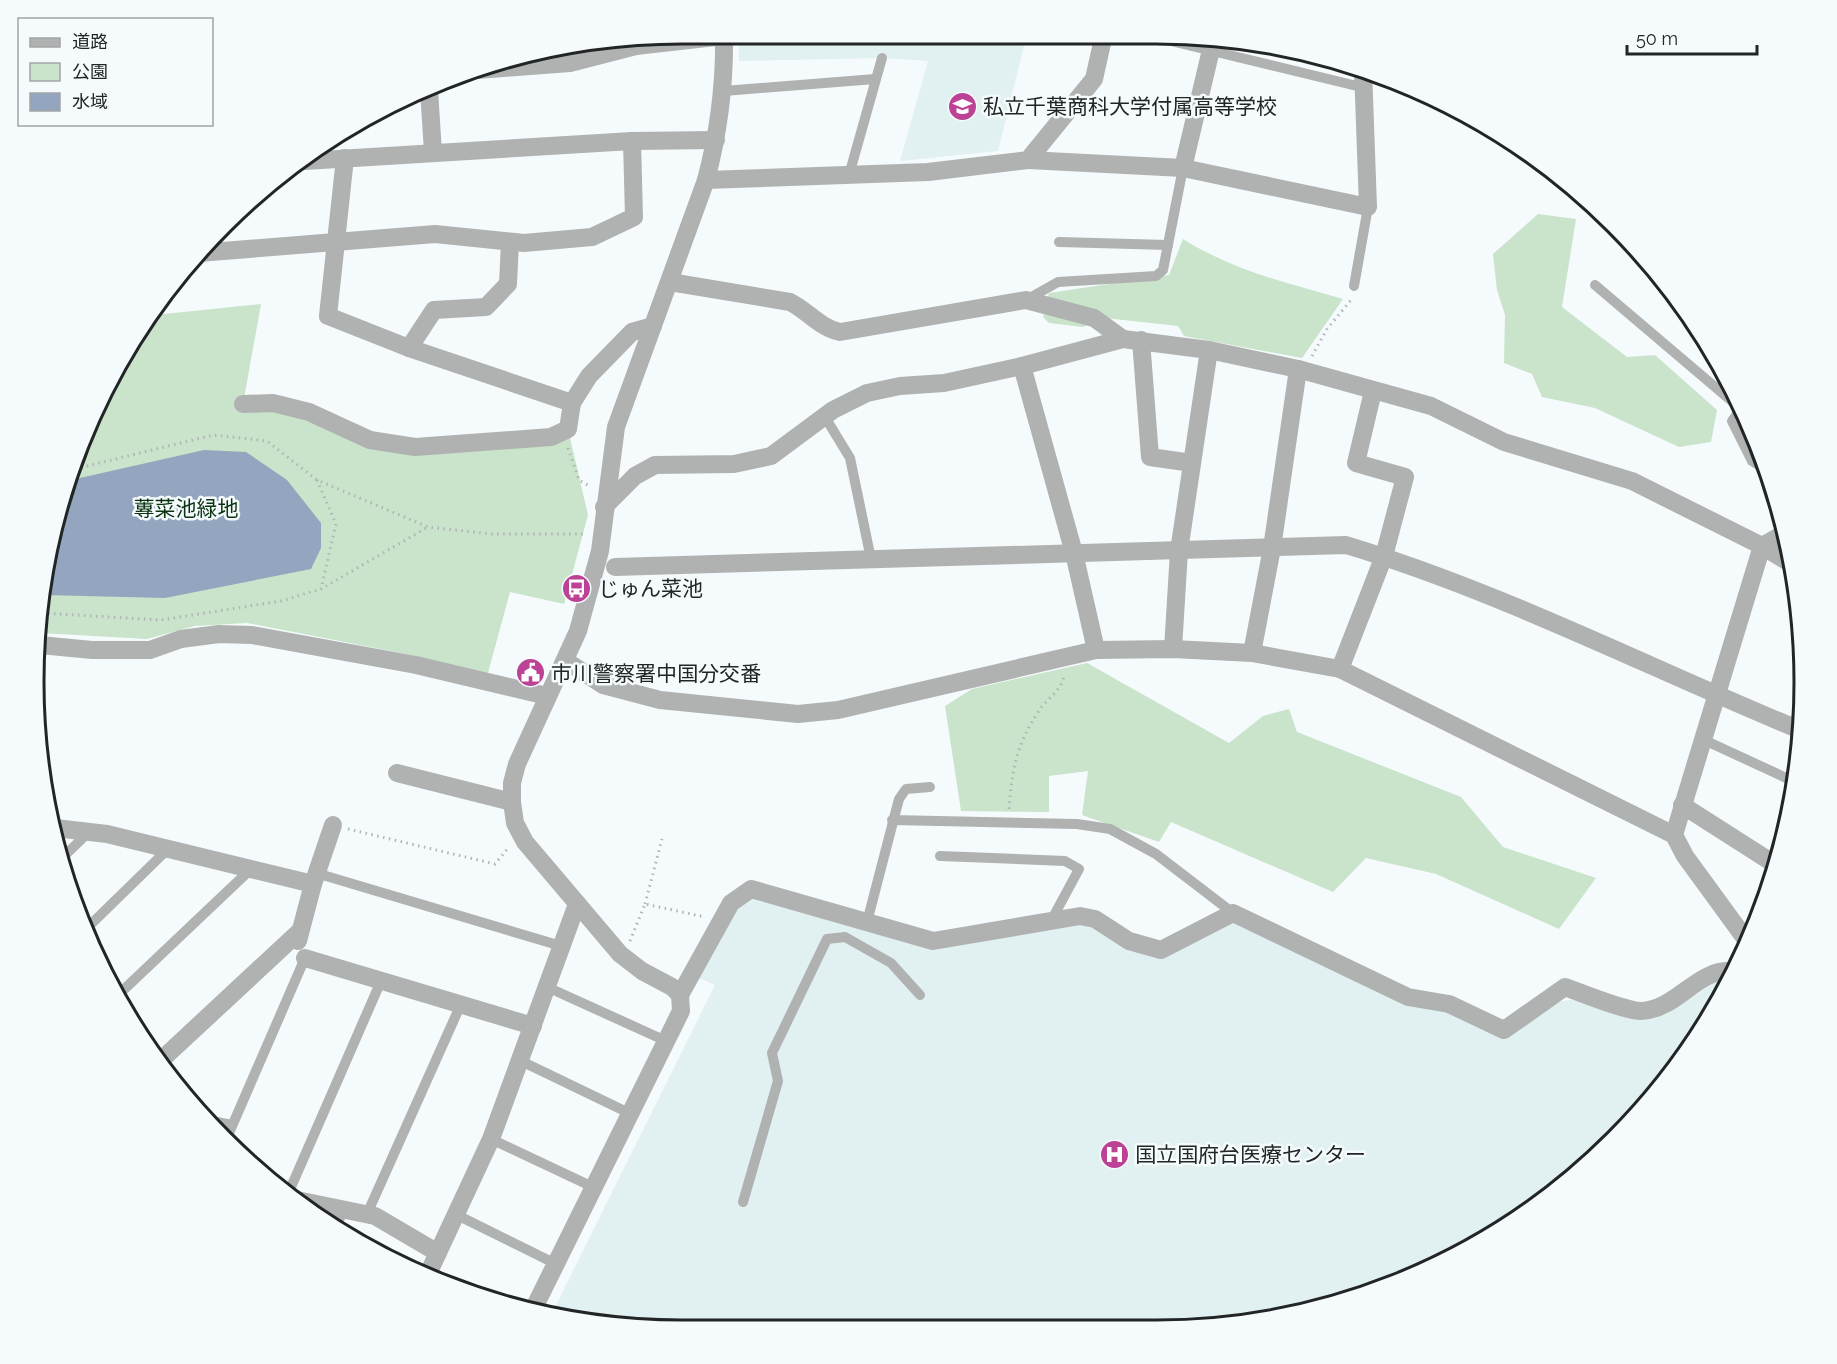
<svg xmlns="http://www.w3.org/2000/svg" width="1837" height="1364" font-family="Raleway,'Noto Sans JP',sans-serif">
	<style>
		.built { fill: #e1f0f1 }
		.green { fill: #cae3cb }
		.water { fill: #94a5bf }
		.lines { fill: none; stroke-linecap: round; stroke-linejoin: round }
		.path { stroke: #afb4b4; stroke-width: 3; stroke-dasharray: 1.5 4.5; stroke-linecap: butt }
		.service { stroke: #afb2b1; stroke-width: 10 }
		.minor { stroke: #afb2b1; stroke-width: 18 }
		.tertiary { stroke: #afb2b1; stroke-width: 18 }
		.labels { text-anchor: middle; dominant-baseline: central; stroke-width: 5; stroke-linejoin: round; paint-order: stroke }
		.poi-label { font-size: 21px; fill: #222525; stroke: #f5fbfc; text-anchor: start }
		.park-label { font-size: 21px; fill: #0a3312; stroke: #f5fbfc }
		.rim { fill: none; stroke: #222525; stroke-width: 3 }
	</style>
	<rect width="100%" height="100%" fill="#f5fbfc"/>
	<!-- built -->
	<g class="built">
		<path d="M738 33 1027 34 998 151 900 161 928 61 882 58 739 61Z"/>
		<path d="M760 898 933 947 1078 922 1095 926 1154 955 1233 918 1455 1011 1509 1037 1556 1002 1577 999 1650 1020 1668 1013 1714 983 1729 980 1717 1007 1643 1110 1550 1197 1403 1282 1240 1325 639 1330 551 1315 715 985 699 978 732 911 744 900Z"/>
	</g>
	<!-- green -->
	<g class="green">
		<path d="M1538 214 1576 219 1562 307 1627 357 1655 355 1717 410 1711 442 1679 447 1595 408 1542 397 1532 374 1504 363 1505 315 1497 290 1493 254Z"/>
		<path d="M1183 239C1232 270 1287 283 1343 299L1302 358 1184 336 1178 326 1105 318 1083 327 1049 323 1043 317 1049 293 1169 275Z"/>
		<path d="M261 304 243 404 273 403 370 440 551 437 568 429 588 515 564 604 510 592 488 673 411 655 247 623 195 626 147 639 40 633 45 556 100 395 143 321 149 313 154 315Z"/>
		<path d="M1087 663 1229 743 1263 716 1289 709 1297 732 1461 797 1503 847 1596 878 1559 929 1436 874 1366 858 1333 892 1171 822 1159 842 1082 815 1088 771 1049 776V812L961 811 945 706 972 689Z"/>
	</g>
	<!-- water -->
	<path class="water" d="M204 450 246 452 287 480 321 523V548L311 569 165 598 43 595 45 556 71 480Z"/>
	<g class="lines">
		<!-- path -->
		<g class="path">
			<path d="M1312 356 1327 329 1351 300"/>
			<path d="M568 448 579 480 591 487"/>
			<path d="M75 469 213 435 267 441 317 480 428 527 491 534H585"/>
			<path d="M317 480 336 524 321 589"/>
			<path d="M42 613 161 620 281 601 321 589 428 527"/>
			<path d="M1009 809C1012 770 1016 746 1038 712 1046 699 1062 691 1064 675"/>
			<path d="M348 829 495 864 509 847"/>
			<path d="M645 904 662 839"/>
			<path d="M630 941 645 904 705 917"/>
		</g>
		<!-- service -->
		<g class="service">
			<path d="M1142 34 1361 87"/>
			<path d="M724 91 875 79"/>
			<path d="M849 175 882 58"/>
			<path d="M1059 242 1168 245"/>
			<path d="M1595 285 1741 409 1732 421 1752 461 1765 469"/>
			<path d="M1354 286 1368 207"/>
			<path d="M1026 300 1058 282 1156 276 1163 270 1183 168"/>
			<path d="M825 417 850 458 871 559"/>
			<path d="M1793 727 1801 704"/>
			<path d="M1702 739 1795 782"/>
			<path d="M892 820 1077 824 1110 829 1156 854 1233 913"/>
			<path d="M940 856 1065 861 1079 869 1051 921"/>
			<path d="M61 859 89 832"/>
			<path d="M316 873 561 946"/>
			<path d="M867 922 899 799 906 789 930 787"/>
			<path d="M85 930 168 849"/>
			<path d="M547 987 666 1041"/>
			<path d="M116 997 251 869"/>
			<path d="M521 1061 631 1114"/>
			<path d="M207 1120 232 1125"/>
			<path d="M491 1139 595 1188"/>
			<path d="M226 1140 305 958"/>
			<path d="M288 1194 381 981"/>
			<path d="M743 1202 778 1081 772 1053 827 939 845 937 891 963 920 995"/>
			<path d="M367 1214 461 1004"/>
			<path d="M455 1214 556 1264"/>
			<path d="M336 1228 344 1208"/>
		</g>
		<!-- minor -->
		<g class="minor">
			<path d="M636 46 724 36"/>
			<path d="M478 70 570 63 636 46 635 39"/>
			<path d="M429 90 433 152"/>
			<path d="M345 158 328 316 409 348 572 403"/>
			<path d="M1028 160 1183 168 1368 207 1363 69"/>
			<path d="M305 161 632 141 716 140"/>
			<path d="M1183 168 1214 37"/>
			<path d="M706 180 928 172 1028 160 1094 79 1104 34"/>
			<path d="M198 253 435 234 524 243 592 237 634 217 632 141"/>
			<path d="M670 282 790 302C808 311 820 328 840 332L1026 300 1094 318 1123 339"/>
			<path d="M1141 340 1150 457 1192 463"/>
			<path d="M409 348 434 310 486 307 508 284 510 242"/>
			<path d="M1022 366 1074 553 1096 650"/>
			<path d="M243 404 273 403 309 412 370 440 415 447 551 437 568 429 572 403 589 376 632 332 653 326"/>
			<path d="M604 507 635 476 655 465 734 464 771 456 833 410 867 393 900 386 944 383 1022 366 1123 339 1209 350 1298 369 1431 406 1504 442 1632 481 1762 546 1790 563"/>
			<path d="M615 567 1346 545C1502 592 1649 668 1800 730"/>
			<path d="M40 645 92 650H150L181 639 219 634 252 635 416 665 547 696"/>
			<path d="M1173 649 1179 551 1209 350"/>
			<path d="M1252 653 1272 548 1298 369"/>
			<path d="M566 661 603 685 660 700 798 714 838 710 1096 650 1173 649 1252 653 1340 669 1674 835 1685 856 1747 941"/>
			<path d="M1340 669 1384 556 1405 477 1356 463 1373 391"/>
			<path d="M397 773 512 802"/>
			<path d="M1682 805 1776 865"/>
			<path d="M55 828 107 834 313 884"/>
			<path d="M1674 835 1762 546 1785 533"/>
			<path d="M298 941 313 884 333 825"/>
			<path d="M305 958 533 1026"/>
			<path d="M680 995 731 903 751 889 933 941 1080 916 1095 919 1129 941 1161 950 1233 913 1408 997 1449 1004 1504 1030 1565 987C1582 993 1625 1011 1641 1011 1677 1010 1697 968 1733 971"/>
			<path d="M158 1063 300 931"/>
			<path d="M297 1200 375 1216 438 1253"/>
			<path d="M428 1274 491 1139 577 904"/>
		</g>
		<!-- tertiary -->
		<path class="tertiary" d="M532 1312 681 1011 680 995 672 987 642 971 620 954 525 842 515 823 512 802V783L517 764 578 631 600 551 616 427 706 180C719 131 725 84 724 33"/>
	</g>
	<!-- icons -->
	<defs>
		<symbol id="school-disc" viewBox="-11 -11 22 22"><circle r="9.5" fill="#bb4295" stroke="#f5fbfc"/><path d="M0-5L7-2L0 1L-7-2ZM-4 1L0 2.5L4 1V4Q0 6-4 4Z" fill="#fff"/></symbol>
		<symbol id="bus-disc" viewBox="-11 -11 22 22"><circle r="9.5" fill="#bb4295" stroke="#f5fbfc"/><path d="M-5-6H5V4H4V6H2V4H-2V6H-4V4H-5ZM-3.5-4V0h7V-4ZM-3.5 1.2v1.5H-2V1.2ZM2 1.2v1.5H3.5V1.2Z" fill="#fff"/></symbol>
		<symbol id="civic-disc" viewBox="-11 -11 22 22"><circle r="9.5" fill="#bb4295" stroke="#f5fbfc"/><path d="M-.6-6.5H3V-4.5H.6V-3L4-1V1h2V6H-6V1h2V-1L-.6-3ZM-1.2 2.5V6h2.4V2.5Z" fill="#fff"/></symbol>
		<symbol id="hospital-disc" viewBox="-11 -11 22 22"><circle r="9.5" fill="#bb4295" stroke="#f5fbfc"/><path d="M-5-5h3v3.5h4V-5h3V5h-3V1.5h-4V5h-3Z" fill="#fff"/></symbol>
	</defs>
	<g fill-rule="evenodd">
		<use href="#school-disc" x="946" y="90" width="33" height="33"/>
		<use href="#bus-disc" x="560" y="572" width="33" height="33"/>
		<use href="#civic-disc" x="514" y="656" width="33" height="33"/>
		<use href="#hospital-disc" x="1098" y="1138" width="33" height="33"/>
	</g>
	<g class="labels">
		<!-- poi labels -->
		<g class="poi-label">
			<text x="983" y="106">私立千葉商科大学付属高等学校</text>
			<text x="598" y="588">じゅん菜池</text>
			<text x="551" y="673">市川警察署中国分交番</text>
			<text x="1135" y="1154">国立国府台医療センター</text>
		</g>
		<!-- park labels -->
		<g class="park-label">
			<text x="186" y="508">蓴菜池緑地</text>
		</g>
	</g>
	<!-- crop -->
	<path d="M0 0H1837V1364H0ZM682 44H1156A638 638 0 0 1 1794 682V682A638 638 0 0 1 1156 1320H682A638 638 0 0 1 44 682V682A638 638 0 0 1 682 44Z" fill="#f5fbfc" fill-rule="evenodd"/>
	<path class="rim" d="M682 44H1156A638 638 0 0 1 1794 682V682A638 638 0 0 1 1156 1320H682A638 638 0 0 1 44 682V682A638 638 0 0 1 682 44Z"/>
	<!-- legend -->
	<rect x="18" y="18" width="195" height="108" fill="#f5fbfc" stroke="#a1a5a6" stroke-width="1.5"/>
	<rect x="30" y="38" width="30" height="9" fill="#afb2b1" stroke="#a1a5a6" stroke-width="1.5"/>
	<text x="72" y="48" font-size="18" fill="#222525">道路</text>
	<rect x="30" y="63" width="30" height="18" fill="#cae3cb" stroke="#a1a5a6" stroke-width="1.5"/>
	<text x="72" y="78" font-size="18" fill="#222525">公園</text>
	<rect x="30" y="93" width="30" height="18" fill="#94a5bf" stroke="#a1a5a6" stroke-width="1.5"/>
	<text x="72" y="108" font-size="18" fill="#222525">水域</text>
	<!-- scale -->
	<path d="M1627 45v9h130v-9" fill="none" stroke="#222525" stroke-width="3"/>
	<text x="1636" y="45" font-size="18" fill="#222525" stroke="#f5fbfc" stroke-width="4.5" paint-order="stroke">50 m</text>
</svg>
